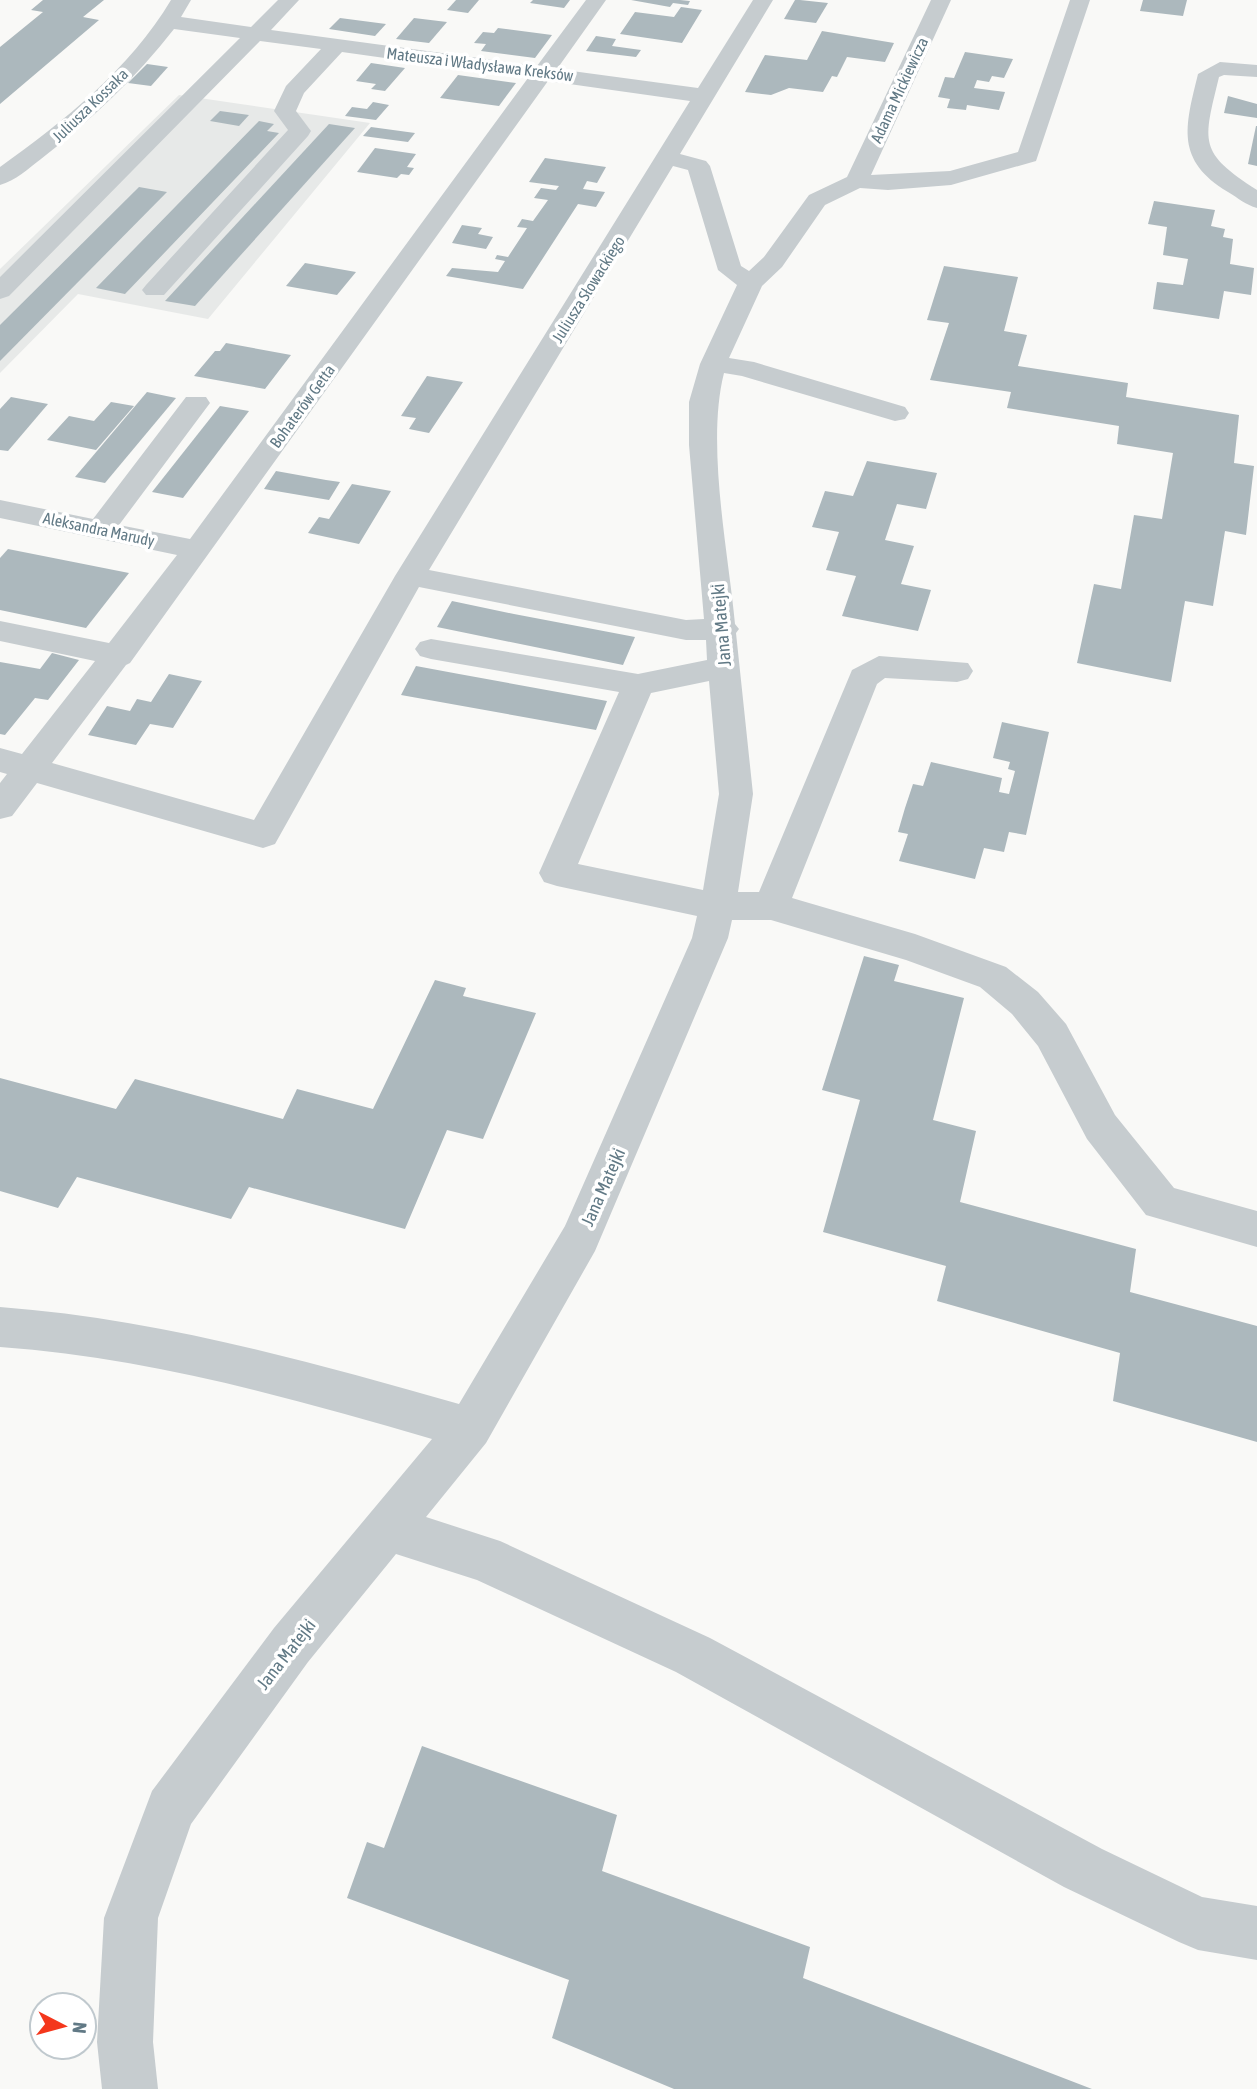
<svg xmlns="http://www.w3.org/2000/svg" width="1257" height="2089" font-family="'Asap Condensed',sans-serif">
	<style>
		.built { fill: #e7e9e8 }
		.building { fill: #acb8bd }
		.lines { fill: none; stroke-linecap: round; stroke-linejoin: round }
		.minor { fill: #c6cccf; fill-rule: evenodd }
		.labels { text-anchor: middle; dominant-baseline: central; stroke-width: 7; stroke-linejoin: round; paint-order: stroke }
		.far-street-label { font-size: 16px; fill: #617985; stroke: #fff }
		.street-label { font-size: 18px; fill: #617985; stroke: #fff }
	</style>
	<rect width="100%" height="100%" fill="#f9f9f7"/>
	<!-- built -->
	<path class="built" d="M179 95 370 123 208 319 78 294 0 373V269Z"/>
	<!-- building -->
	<g class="building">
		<path d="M43 0H104L83 17 99 20 0 104V47L43 12 31 10Z"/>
		<path d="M456 0H479L468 13 447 10Z"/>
		<path d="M533 0H570L564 8 530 3Z"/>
		<path d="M631 0H680L690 1 688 5 673 3 670 7Z"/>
		<path d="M795 0H800L828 3 816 23 784 19Z"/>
		<path d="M1143 0H1187L1183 16 1140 11Z"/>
		<path d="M681 7 702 10 682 43 620 34 635 12 674 17Z"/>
		<path d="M340 18 386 24 375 36 329 29Z"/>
		<path d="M414 18 447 22 429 43 396 39Z"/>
		<path d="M498 28 552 35 535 58 481 51 486 44 474 43 483 32 494 33Z"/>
		<path d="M822 31 894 43 885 62 847 57 837 77 832 76 823 92 789 88 771 95 745 92 765 55 807 60Z"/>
		<path d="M596 36 616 39 612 46 641 50 636 57 586 51Z"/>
		<path d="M965 52 1013 59 1004 78 992 76 989 82 977 80 974 88 1005 92 999 110 967 105 966 110 947 108 950 99 938 97 945 77 954 78Z"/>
		<path d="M371 63 405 68 385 91 371 89 376 84 356 81Z"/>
		<path d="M147 64 168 67 151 86 128 83Z"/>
		<path d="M458 75 516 83 499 106 440 98Z"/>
		<path d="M1228 96 1257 104V118L1224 113Z"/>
		<path d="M373 102 389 105 376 120 345 116 352 107 367 109Z"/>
		<path d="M220 111 249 115 239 126 210 121Z"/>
		<path d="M259 121 274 124 267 131 279 133 125 294 96 288Z"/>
		<path d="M329 124 355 128 195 306 165 301Z"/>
		<path d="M1256 126H1257V166L1248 164Z"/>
		<path d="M371 127 415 133 408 142 363 136Z"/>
		<path d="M375 148 416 154 407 167 414 168 409 175 401 174 397 178 357 172Z"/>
		<path d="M545 158 606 167 597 183 587 181 583 189 605 192 596 207 578 204 523 289 446 276 452 268 498 272 505 261 495 259 497 255 508 257 527 228 517 227 522 219 533 221 548 200 534 198 541 188 556 190 559 186 529 182Z"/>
		<path d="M139 187 167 192 0 361V325Z"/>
		<path d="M1154 201 1215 210 1211 226 1225 229 1223 237 1233 239 1230 264 1254 268 1251 295 1224 291 1219 319 1153 309 1157 282 1183 285 1188 259 1163 255 1167 227 1148 224Z"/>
		<path d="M462 225 482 228 478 234 493 237 486 249 452 243Z"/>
		<path d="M305 263 356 272 337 295 286 286Z"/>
		<path d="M944 266 1018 277 1004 331 1027 335 1018 366 1128 383 1126 397 1239 415 1234 463 1254 466 1246 535 1225 531 1213 606 1185 601 1171 682 1077 663 1094 584 1121 589 1134 515 1162 519 1173 453 1117 444 1119 426 1007 408 1011 392 930 380 949 323 927 320Z"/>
		<path d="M226 343 291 355 265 389 194 376 215 351H220Z"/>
		<path d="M427 376 463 382 429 433 409 429 416 418 401 416Z"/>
		<path d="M147 392 176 398 105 483 75 477Z"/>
		<path d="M11 397 48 404 8 451 0 450V409Z"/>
		<path d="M111 402 134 406 96 450 47 440 69 416 94 421Z"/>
		<path d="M220 406 249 411 183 498 152 492Z"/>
		<path d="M867 461 937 473 926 509 897 504 885 540 914 546 901 584 931 590 918 631 842 616 856 576 826 570 839 532 812 527 825 491 853 496Z"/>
		<path d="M276 471 326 480 340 482 329 500 264 489Z"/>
		<path d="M352 484 391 491 359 544 308 533 319 517 329 519Z"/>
		<path d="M8 549 129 573 86 628 0 610V558Z"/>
		<path d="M452 601 514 614 635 637 623 665 437 627Z"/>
		<path d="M52 653 79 660 48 700 35 698 5 735 0 734V662L40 669Z"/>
		<path d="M416 666 459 674 607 701 596 730 401 695Z"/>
		<path d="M169 674 202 681 173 728 150 724 136 745 88 735 107 706 130 711 137 699 151 702Z"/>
		<path d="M1002 722 1049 732 1026 835 1009 832 1004 852 984 848 975 879 899 861 908 834 898 832 905 808 913 784 923 786 931 762 1002 778 999 792 1009 794 1015 771 1008 769 1010 762 993 758Z"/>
		<path d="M864 956 899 965 894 981 964 998 933 1120 976 1131 960 1202 1136 1249 1130 1292 1257 1326V1442L1113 1401 1120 1353 937 1301 946 1266 823 1232 860 1100 822 1090Z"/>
		<path d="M435 980 466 988 463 996 536 1013 483 1139 447 1130 405 1229 249 1187 231 1219 77 1177 58 1208 0 1191V1078L116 1109 135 1079 283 1119 297 1089 373 1109Z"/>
		<path d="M422 1746 617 1815 602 1871 810 1947 803 1978 1092 2089H674L552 2038 569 1980 347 1898 367 1842 384 1848Z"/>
	</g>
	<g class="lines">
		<!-- minor -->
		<g class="minor">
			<path d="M171 0H191L181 17 251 27 278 0H299L271 30 537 66 586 0H606L557 69 698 88 753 0H773L680 154 706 161 710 166 741 266 749 271 764 257 809 195 847 177 931 0H951L871 175 950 171 1018 152 1070 0H1090L1036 161 951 185 888 190 860 188 825 205 782 267 762 286 729 358 754 362 905 407 909 413 905 419 895 421 742 376 724 373C706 444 728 550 735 624L739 629 736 633 753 794 738 892H759L852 670 879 656 968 663 973 671 968 679 957 682 885 678 877 684 792 898 915 934 1006 967 1038 992 1066 1024 1115 1115 1174 1188 1257 1211V1247L1146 1215 1087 1139 1038 1046 1012 1014 980 987 906 960 771 920H732L728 938 595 1251 486 1443 426 1517 500 1541 710 1638 1102 1849 1202 1897 1257 1906V1960L1198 1950 1179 1942 1064 1887 676 1672 477 1580 396 1554 308 1662 191 1824 158 1918 153 2042 158 2089H102L97 2042 104 1918 152 1791 274 1628 432 1439C289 1397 149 1358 0 1347V1307C158 1319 307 1361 459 1404L565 1226 692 938 697 916 557 886 544 882 539 873 619 692 431 659 420 656 415 649 420 642 431 639 638 674 707 660 706 640H686L419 587 275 844 263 848 37 783 12 816 0 819V783L7 774 0 772V748L22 754 95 661 0 641V621L109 643 177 555 0 518V500L93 519 186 397H206L210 403 119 525 190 539 528 78 342 52 304 93 296 111 311 131 308 136 164 295H146L142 290 146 285 288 130 274 111 286 86 321 49 260 41 9 296 0 299V277L240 38 174 29C136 78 91 120 41 159 29 168 15 181 0 185V167C64 121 130 69 171 0ZM548 81 690 101 395 576 254 820 52 763 126 665 130 663ZM673 166 688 170 718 270 737 285 700 364 689 402V445L704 619 686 620 429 570ZM709 681 719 794 703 890 578 864 651 693Z"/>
			<path d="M1220 62 1257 65V77L1224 75 1219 77C1203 143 1198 152 1257 190V208C1246 205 1238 198 1228 192 1175 160 1185 127 1198 74Z"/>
		</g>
	</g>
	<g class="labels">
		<!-- far-street labels -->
		<g class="far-street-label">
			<text transform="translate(480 64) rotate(7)">Mateusza i Władysława Kreksów</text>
			<text transform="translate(899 90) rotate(-65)">Adama Mickiewicza</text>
			<text transform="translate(90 105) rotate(-44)">Juliusza Kossaka</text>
			<text transform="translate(588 289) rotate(-58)">Juliusza Słowackiego</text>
			<text transform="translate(302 406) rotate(-54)">Bohaterów Getta</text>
			<text transform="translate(99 529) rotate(12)">Aleksandra Marudy</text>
		</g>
		<!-- street labels -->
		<g class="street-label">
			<text transform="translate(721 625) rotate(-95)">Jana Matejki</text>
			<text transform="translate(603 1187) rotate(-66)">Jana Matejki</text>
			<text transform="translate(286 1654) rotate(-52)">Jana Matejki</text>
		</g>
	</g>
	<!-- north arrow -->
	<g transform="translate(63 2026) rotate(96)"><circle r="33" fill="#ffffff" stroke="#c0c9ce" stroke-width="2"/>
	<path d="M0-5L12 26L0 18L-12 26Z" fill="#f4371c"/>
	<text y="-10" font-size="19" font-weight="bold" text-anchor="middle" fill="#617985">N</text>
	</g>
</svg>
